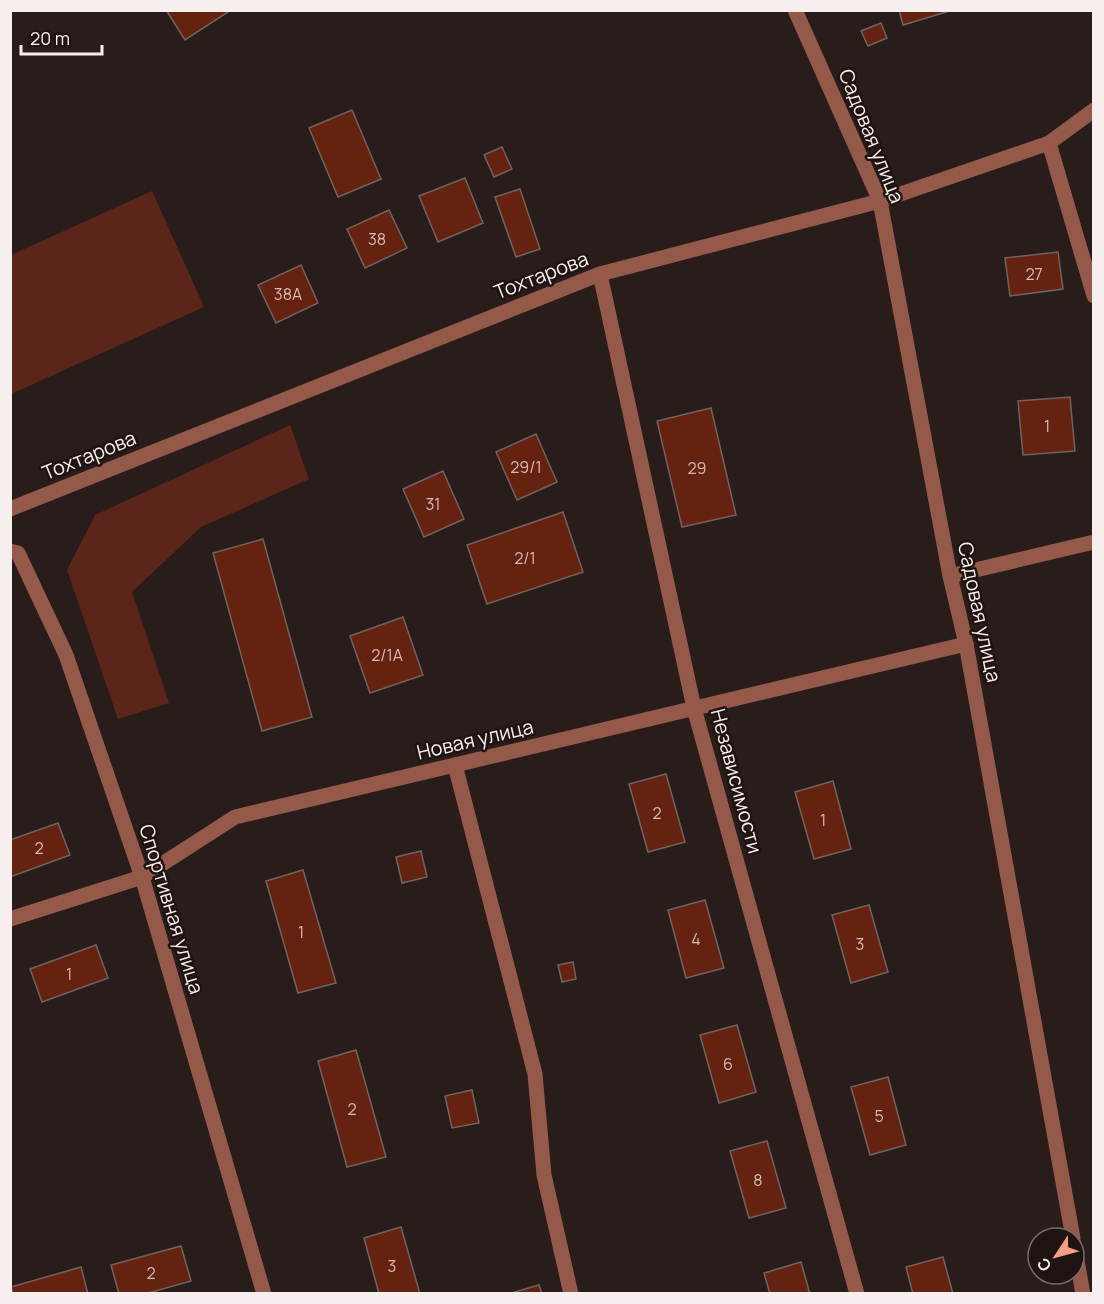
<svg xmlns="http://www.w3.org/2000/svg" width="1104" height="1304" font-family="Manrope,sans-serif">
	<style>
		.green { fill: #5b2619 }
		.building { fill: #662210; stroke: #70635f; stroke-width: 1.5 }
		.lines { fill: none; stroke-linecap: round; stroke-linejoin: round }
		.minor { stroke: #955949; stroke-width: 15 }
		.labels { text-anchor: middle; dominant-baseline: central; stroke-width: 5; stroke-linejoin: round; paint-order: stroke }
		.number-label { font-size: 16px; fill: #d3bcb6 }
		.street-label { font-size: 20px; fill: #f7efed; stroke: #1f1411 }
	</style>
	<rect width="100%" height="100%" fill="#281d1a"/>
	<!-- green -->
	<g class="green">
		<path d="M152 191 204 307 11 394V255Z"/>
		<path d="M290 425 309 479 201 527 132 592 169 703 118 719 67 570 95 515Z"/>
	</g>
	<!-- building -->
	<g class="building">
		<path d="M166 10H231L185 40Z"/>
		<path d="M899 10H953L903 25Z"/>
		<path d="M881 23 887 38 868 46 861 31Z"/>
		<path d="M352 110 381 179 338 197 309 128Z"/>
		<path d="M502 147 512 169 494 177 484 155Z"/>
		<path d="M465 178 483 223 438 242 419 196Z"/>
		<path d="M520 189 540 249 516 257 495 197Z"/>
		<path d="M389 210 407 248 365 268 347 229Z"/>
		<path d="M1058 252 1063 289 1010 296 1005 258Z"/>
		<path d="M301 265 318 303 276 323 258 285Z"/>
		<path d="M1070 397 1075 451 1023 455 1018 401Z"/>
		<path d="M711 408 736 515 682 527 657 421Z"/>
		<path d="M536 434 557 482 517 500 496 452Z"/>
		<path d="M443 471 464 519 424 537 403 489Z"/>
		<path d="M563 512 583 572 487 604 467 545Z"/>
		<path d="M263 539 312 717 262 731 213 553Z"/>
		<path d="M403 617 423 675 370 693 350 636Z"/>
		<path d="M666 774 685 842 648 852 629 784Z"/>
		<path d="M833 781 851 849 814 859 795 792Z"/>
		<path d="M58 823 70 855 10 877V840Z"/>
		<path d="M421 851 427 877 402 883 396 857Z"/>
		<path d="M303 870 336 983 298 993 266 881Z"/>
		<path d="M705 900 724 968 686 978 668 910Z"/>
		<path d="M869 905 888 972 851 983 832 915Z"/>
		<path d="M96 945 108 978 42 1002 30 969Z"/>
		<path d="M573 962 576 979 562 982 558 965Z"/>
		<path d="M737 1025 756 1092 719 1103 700 1035Z"/>
		<path d="M356 1050 386 1157 347 1167 318 1061Z"/>
		<path d="M888 1077 906 1145 870 1155 851 1087Z"/>
		<path d="M472 1090 479 1123 452 1128 445 1096Z"/>
		<path d="M767 1141 786 1208 749 1218 730 1151Z"/>
		<path d="M401 1227 420 1294H379L364 1238Z"/>
		<path d="M181 1246 191 1281 145 1294H119L111 1265Z"/>
		<path d="M943 1257 953 1294H913L906 1267Z"/>
		<path d="M801 1262 810 1294H770L764 1273Z"/>
		<path d="M81 1267 88 1294H13L11 1287Z"/>
		<path d="M539 1285 542 1294H511V1293Z"/>
	</g>
	<g class="lines">
		<!-- minor -->
		<g class="minor">
			<path d="M795 10 880 201 950 576 966 644 1073 1238"/>
			<path d="M1049 143 1094 296"/>
			<path d="M600 274 694 708 857 1294"/>
			<path d="M10 509 600 274 880 201 1049 143 1094 110"/>
			<path d="M10 551 18 553 66 655 142 877 264 1294"/>
			<path d="M950 576 1094 542"/>
			<path d="M455 765 535 1074 544 1175 571 1294"/>
			<path d="M10 919 142 877 235 817 966 644"/>
			<path d="M1074 1244 1083 1294"/>
		</g>
	</g>
	<g class="labels">
		<!-- number labels -->
		<g class="number-label">
			<text x="377" y="239">38</text>
			<text x="1034" y="274">27</text>
			<text x="288" y="294">38А</text>
			<text x="1047" y="426">1</text>
			<text x="526" y="467">29/1</text>
			<text x="697" y="468">29</text>
			<text x="433" y="504">31</text>
			<text x="525" y="558">2/1</text>
			<text x="387" y="655">2/1А</text>
			<text x="657" y="813">2</text>
			<text x="823" y="820">1</text>
			<text x="39" y="848">2</text>
			<text x="301" y="932">1</text>
			<text x="696" y="939">4</text>
			<text x="860" y="944">3</text>
			<text x="69" y="974">1</text>
			<text x="728" y="1064">6</text>
			<text x="352" y="1109">2</text>
			<text x="879" y="1116">5</text>
			<text x="758" y="1180">8</text>
			<text x="392" y="1266">3</text>
			<text x="151" y="1273">2</text>
		</g>
		<!-- street labels -->
		<g class="street-label">
			<text transform="translate(872 136) rotate(68)">Садовая улица</text>
			<text transform="translate(541 275) rotate(-21)">Тохтарова</text>
			<text transform="translate(89 455) rotate(-22)">Тохтарова</text>
			<text transform="translate(980 612) rotate(78)">Садовая улица</text>
			<text transform="translate(475 739) rotate(-13)">Новая улица</text>
			<text transform="translate(737 781) rotate(75)">Независимости</text>
			<text transform="translate(172 909) rotate(73)">Спортивная улица</text>
		</g>
	</g>
	<!-- border -->
	<rect width="1104" height="1304" fill="none" stroke="#f7efed" stroke-width="24"/>
	<!-- north arrow -->
	<g transform="translate(1056 1256) rotate(234)"><circle r="28" fill="#1f1411" stroke="#756c69" stroke-width="1.5"/>
	<path d="M0-4.5L10 22L0 15L-10 22Z" fill="#f49e88"/>
	<text y="-9" font-size="16" font-weight="bold" text-anchor="middle" fill="#f7efed">С</text>
	</g>
	<!-- scale -->
	<path d="M21 45v9h81v-9" fill="none" stroke="#f7efed" stroke-width="3"/>
	<text x="30" y="45" font-size="18" fill="#f7efed" stroke="#1f1411" stroke-width="4.5" paint-order="stroke">20 m</text>
</svg>
